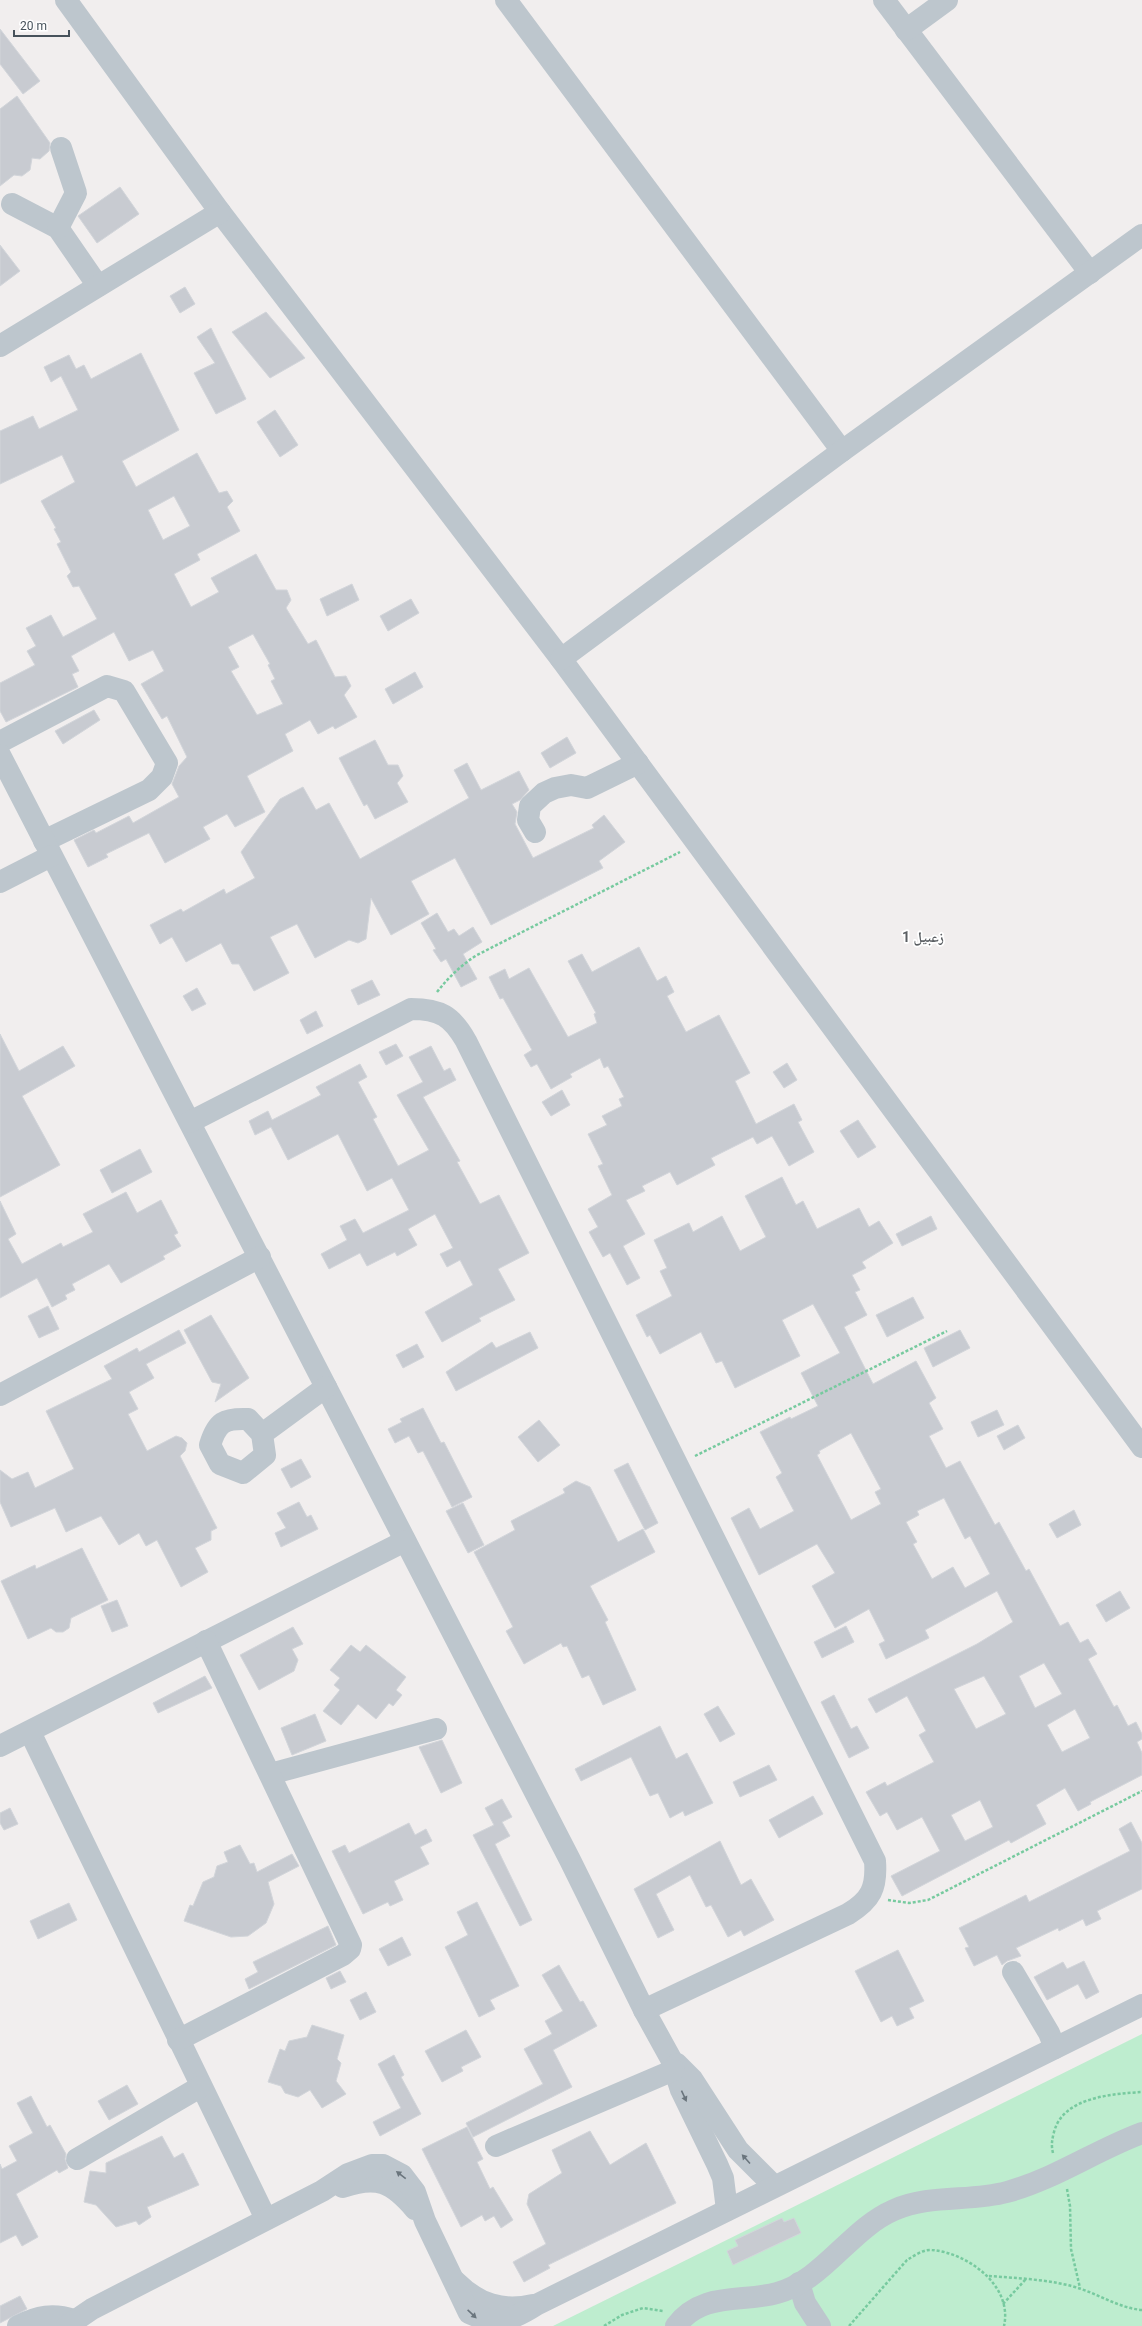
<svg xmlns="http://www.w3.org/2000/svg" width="1142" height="2326" font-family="Roboto,'Noto Naskh Arabic',sans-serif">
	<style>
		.green { fill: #beedcf }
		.building { fill: #c8cbd1; stroke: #d2d5da; fill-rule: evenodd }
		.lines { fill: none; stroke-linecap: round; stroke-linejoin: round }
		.path { stroke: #77ca9f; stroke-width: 2.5; stroke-dasharray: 3 2; stroke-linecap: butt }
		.minor { stroke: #bdc6cd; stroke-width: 22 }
		.oneway { fill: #6a757d }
		.labels { text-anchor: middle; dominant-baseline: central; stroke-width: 3.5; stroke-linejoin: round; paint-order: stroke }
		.district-label { font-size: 14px; font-weight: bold; fill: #5b5f63; stroke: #fff }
	</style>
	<rect width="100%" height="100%" fill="#f1eeee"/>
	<!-- green -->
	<path class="green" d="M1142 2034V2326H553Z"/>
	<!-- building -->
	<g class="building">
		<path d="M0 29 40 81 23 94 0 64Z"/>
		<path d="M17 96 50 143 49 151 40 159 32 158 30 170 22 176 14 175 0 186V109Z"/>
		<path d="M120 187 139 214 97 243 78 216Z"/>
		<path d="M0 245 20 271 0 286Z"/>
		<path d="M185 287 195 304 180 313 170 296Z"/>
		<path d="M266 312 305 358 270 378 232 332Z"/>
		<path d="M211 328 246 399 216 414 194 373 215 363 197 337Z"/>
		<path d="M141 353 179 430 122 461 136 487 197 453 219 493 227 491 233 501 227 507 240 531 197 554 200 560 174 574 191 607 219 592 211 578 256 554 276 590H287L291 600 286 608 308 644 316 640 335 677 346 676 351 686 344 695 357 717 335 729 333 726 318 734 310 720 285 734 293 751 247 776 265 812 235 827 227 814 203 827 210 839 165 863 149 833 106 854 108 857 88 867 74 840 94 830 96 833 129 816 133 823 179 797 172 784 179 766 187 757 167 716 162 719 141 684 164 671 153 650 129 661 114 632 71 656 79 671 72 674 78 687 6 722 0 711V683L35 665 27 651 36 646 26 628 51 615 63 637 97 619 79 586 73 587 67 576 71 572 57 544 61 542 54 529 56 528 41 501 75 482 62 455 0 484V431L33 416 39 429 78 410 61 376 51 382 44 367 69 355 76 369 84 365 91 379ZM174 496 190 526 163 540 148 510ZM253 634 270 664 268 665 275 679 271 681 283 704 257 715 231 671 239 667 228 647Z"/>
		<path d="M275 410 298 445 280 457 257 422Z"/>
		<path d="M352 584 359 600 327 616 320 599Z"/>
		<path d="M411 599 419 613 388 631 380 616Z"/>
		<path d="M415 672 423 687 393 704 385 689Z"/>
		<path d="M94 710 100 720 63 744 55 731Z"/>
		<path d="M567 737 576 753 550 768 541 753Z"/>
		<path d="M375 740 388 765H398L403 776 397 783 408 802 375 819 367 804 364 806 339 758Z"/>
		<path d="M467 763 481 790 519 771 529 790 520 800 512 804 517 812 515 824 533 858 594 828 592 825 604 815 625 842 599 861 603 868 491 925 455 858 411 881 429 914 391 935 371 898 366 939 358 943 349 940 315 958 297 924 270 937 289 973 254 991 239 964H232L221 943 186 962 172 937 160 944 150 925 181 909 183 912 224 889 226 894 255 878 241 852 280 799 303 787 316 810 329 803 360 859 469 798 454 770Z"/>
		<path d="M437 913 448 932 454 929 459 936 473 927 482 942 463 954 477 979 461 987 446 959 441 962 433 950 436 949 421 923Z"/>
		<path d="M639 947 657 981 666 976 674 992 667 996 686 1032 719 1015 750 1073 735 1081 756 1124 794 1104 802 1120 798 1122 814 1152 789 1166 772 1136 757 1144 753 1137 711 1158 715 1165 677 1185 670 1172 642 1186 645 1191 626 1200 645 1234 623 1246 640 1278 627 1285 610 1253 603 1257 589 1232 598 1227 588 1209 612 1195 598 1166 603 1164 588 1134 607 1125 602 1116 622 1106 619 1099 624 1097 608 1066 604 1068 600 1058 570 1074 572 1077 551 1089 537 1064 531 1067 524 1055 532 1050 503 998 500 999 489 977 505 969 509 979 529 968 568 1037 597 1023 594 1014 596 1013 568 961 582 954 592 972Z"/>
		<path d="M372 980 380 995 358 1005 351 990Z"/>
		<path d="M197 988 206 1004 192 1011 183 996Z"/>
		<path d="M316 1011 323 1026 307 1034 300 1020Z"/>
		<path d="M0 1034 19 1071 63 1046 75 1066 22 1096 60 1165 0 1197Z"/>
		<path d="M396 1044 403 1056 386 1065 379 1052Z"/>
		<path d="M431 1046 444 1071 450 1068 456 1080 423 1097 460 1161 457 1162 480 1204 499 1195 529 1253 498 1269 515 1300 479 1318 481 1321 442 1342 425 1312 473 1285 460 1260 447 1267 440 1254 453 1248 435 1214 408 1229 417 1245 397 1256 395 1252 367 1266 360 1253 329 1269 321 1254 347 1240 340 1226 355 1219 363 1233 409 1210 392 1178 367 1191 338 1134 288 1160 271 1127 255 1135 249 1121 268 1111 272 1120 321 1095 316 1087 360 1064 367 1077 358 1082 377 1117 373 1119 398 1166 429 1150 397 1095 423 1082 409 1057Z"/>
		<path d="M787 1063 797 1080 784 1088 773 1072Z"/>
		<path d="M562 1090 570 1105 551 1116 542 1102Z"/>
		<path d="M858 1120 876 1147 858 1158 840 1131Z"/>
		<path d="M140 1149 152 1172 112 1193 100 1170Z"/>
		<path d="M782 1177 796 1205 803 1201 817 1229 859 1208 869 1227 879 1221 893 1243 862 1262 866 1268 852 1275 860 1290 855 1292 867 1315 844 1327 873 1384 916 1361 936 1398 929 1403 943 1429 929 1436 946 1468 960 1461 995 1525 999 1522 1026 1571 1029 1569 1060 1626 1068 1622 1080 1643 1088 1639 1097 1654 1088 1659 1114 1707 1117 1705 1128 1726 1136 1722 1142 1734V1739L1137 1742 1142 1753V1775L1090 1802 1091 1804 1078 1811 1065 1788 1036 1805 1046 1824 1011 1843 1009 1840 902 1896 891 1876 940 1851 922 1817 897 1830 887 1812 880 1816 866 1792 885 1782 887 1786 934 1762 919 1735 926 1731 907 1696 876 1713 868 1699 977 1644 1013 1622 997 1591 925 1630 929 1638 886 1659 879 1644 885 1641 869 1609 835 1628 812 1586 835 1573 817 1544 759 1575 731 1518 749 1508 760 1529 794 1511 776 1477 782 1473 760 1432 790 1417 791 1419 818 1406 801 1373 840 1353 813 1304 782 1320 800 1356 735 1388 722 1361 716 1363 701 1332 660 1354 650 1335 647 1337 636 1315 672 1296 660 1271 667 1268 654 1240 689 1223 693 1232 722 1216 740 1251 766 1237 745 1196ZM851 1433 881 1489 875 1492 881 1504 851 1520 817 1455 820 1453 819 1451ZM944 1498 965 1539 970 1536 990 1574 965 1588 953 1567 932 1579 913 1544 917 1542 906 1522 919 1515 917 1511ZM1044 1663 1062 1694 1035 1708 1019 1676ZM984 1676 1006 1714 976 1729 954 1689ZM1075 1709 1090 1738 1062 1752 1047 1725ZM980 1800 993 1827 965 1841 951 1815Z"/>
		<path d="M126 1192 137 1213 161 1200 178 1233 174 1235 181 1246 163 1256 165 1259 121 1283 109 1264 72 1284 75 1290 65 1295 67 1299 52 1307 37 1278 0 1298V1201L16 1234 8 1239 22 1264 61 1243 63 1247 93 1232 83 1214Z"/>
		<path d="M931 1216 937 1229 902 1246 896 1234Z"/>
		<path d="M913 1297 924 1318 887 1337 876 1315Z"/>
		<path d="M48 1306 59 1329 39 1338 28 1316Z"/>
		<path d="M211 1315 249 1378 215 1402 221 1384 212 1382 184 1330Z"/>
		<path d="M179 1330 186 1343 146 1364 154 1378 129 1392 138 1409 128 1414 147 1451 176 1436 182 1438 187 1443 185 1451 180 1456 217 1528 211 1531V1540L195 1548 208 1572 181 1587 157 1540 146 1546 139 1533 119 1545 101 1516 66 1532 55 1508 11 1527 0 1502V1470L12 1479 28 1472 35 1488 74 1469 46 1411 112 1379 104 1366 137 1348 139 1352Z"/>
		<path d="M960 1330 970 1348 933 1367 924 1348Z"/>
		<path d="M530 1332 538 1348 456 1391 446 1372 492 1342 496 1348Z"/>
		<path d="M417 1344 424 1357 403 1368 396 1355Z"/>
		<path d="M423 1408 441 1443 444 1442 472 1497 452 1507 423 1451 418 1453 409 1436 395 1443 388 1429 402 1422 400 1419Z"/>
		<path d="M997 1410 1004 1425 978 1437 971 1422Z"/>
		<path d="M539 1420 560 1445 538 1462 518 1437Z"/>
		<path d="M1018 1425 1025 1438 1004 1450 997 1436Z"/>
		<path d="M301 1459 311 1477 291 1488 281 1469Z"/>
		<path d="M628 1463 658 1523 645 1530 614 1470Z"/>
		<path d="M576 1481 590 1487 618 1542 643 1529 655 1552 590 1586 608 1620 605 1622 636 1690 603 1705 589 1675 582 1678 567 1646 563 1647 561 1643 524 1664 506 1631 513 1627 474 1552 515 1530 511 1521 565 1493 563 1489Z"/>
		<path d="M299 1502 307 1517 311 1515 318 1529 281 1547 275 1533 286 1528 277 1513Z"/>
		<path d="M463 1503 484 1545 468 1553 446 1511Z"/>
		<path d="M1074 1510 1081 1525 1057 1538 1049 1524Z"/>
		<path d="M82 1548 108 1600 71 1618 69 1628 63 1632H56L51 1628 28 1639 1 1581 35 1565 36 1569Z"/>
		<path d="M1120 1591 1130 1608 1106 1622 1096 1605Z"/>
		<path d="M117 1600 128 1626 112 1632 101 1606Z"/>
		<path d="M846 1626 854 1642 822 1658 814 1642Z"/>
		<path d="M293 1627 303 1644 292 1649 298 1660 294 1671 259 1690 240 1655Z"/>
		<path d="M351 1645 360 1652 366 1645 406 1677 396 1690 402 1695 393 1706 389 1703 376 1719 358 1704 341 1725 323 1711 340 1690 334 1685 340 1678 330 1670Z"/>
		<path d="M205 1676 212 1688 158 1713 153 1703Z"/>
		<path d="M834 1695 851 1729 857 1726 869 1748 849 1758 821 1702Z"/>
		<path d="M718 1706 735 1734 720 1742 704 1714Z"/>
		<path d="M315 1714 326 1741 292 1755 281 1728Z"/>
		<path d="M660 1726 676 1759 687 1753 713 1803 685 1816 683 1811 670 1818 658 1793 650 1796 631 1757 581 1781 575 1769Z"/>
		<path d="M442 1740 462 1783 441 1793 419 1747Z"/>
		<path d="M769 1765 777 1780 740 1797 733 1782Z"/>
		<path d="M813 1796 823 1814 779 1838 769 1820Z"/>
		<path d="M502 1799 512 1817 502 1822 510 1836 495 1844 532 1920 520 1926 473 1835 494 1825 485 1808Z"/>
		<path d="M10 1808 18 1824 4 1830 0 1823V1813Z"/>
		<path d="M1131 1822 1142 1843V1889L1097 1911 1101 1919 1086 1926 1083 1919 1059 1931 1058 1928 1016 1948 1021 1956 1007 1961 1002 1965 997 1955 974 1966 965 1948 969 1947 959 1928 1026 1895 1029 1902 1130 1851 1119 1829Z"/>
		<path d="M409 1823 415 1835 426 1829 432 1841 420 1847 429 1864 394 1881 403 1900 390 1906 388 1902 363 1914 332 1851 345 1845 349 1853Z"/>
		<path d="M720 1841 741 1885 751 1879 774 1920 744 1936 741 1930 728 1937 711 1905 706 1907 690 1875 656 1894 674 1930 658 1938 634 1889Z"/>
		<path d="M240 1845 250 1864 254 1863 257 1872 292 1854 299 1866 268 1882 274 1904 266 1923 248 1936 231 1937 184 1921 190 1905 193 1906 203 1882 214 1877 217 1866 228 1862 224 1852Z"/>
		<path d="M477 1902 519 1986 490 2000 495 2009 479 2017 445 1947 468 1935 457 1912Z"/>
		<path d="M69 1903 77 1920 38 1939 30 1921Z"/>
		<path d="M328 1926 336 1945 249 1989 245 1979 258 1972 253 1962Z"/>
		<path d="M402 1937 411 1955 388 1966 379 1949Z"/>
		<path d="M898 1950 924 2001 909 2008 914 2018 897 2026 892 2016 881 2022 855 1971Z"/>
		<path d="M1084 1961 1099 1992 1086 1999 1078 1984 1047 2000 1034 1977 1063 1962 1067 1969Z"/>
		<path d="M559 1965 580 2002 583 2001 597 2026 553 2050 572 2087 473 2137 466 2123 543 2084 524 2049 552 2034 545 2021 563 2011 542 1975Z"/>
		<path d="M340 1971 346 1982 331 1989 326 1978Z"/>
		<path d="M366 1992 376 2012 360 2020 350 2000Z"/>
		<path d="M312 2025 344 2035 337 2059 341 2063 336 2081 346 2094 322 2108 310 2090 298 2097 285 2093 281 2086 268 2082 280 2049 285 2051 289 2041 307 2037Z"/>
		<path d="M466 2030 481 2057 461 2067 463 2071 442 2082 425 2051Z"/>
		<path d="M394 2055 404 2075 401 2077 421 2114 380 2136 373 2122 401 2108 378 2064Z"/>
		<path d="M127 2085 138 2104 109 2120 98 2101Z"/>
		<path d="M31 2096 47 2127 50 2125 66 2154 65 2159 68 2168 59 2173 57 2170 16 2194 38 2237 22 2246 16 2235 0 2243V2164L2 2169 17 2161 9 2146 33 2133 17 2103Z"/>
		<path d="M467 2127 483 2159 477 2162 490 2189 493 2187 513 2220 501 2228 494 2216 485 2221 482 2215 461 2227 422 2149Z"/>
		<path d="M590 2131 610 2165 646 2143 676 2203 548 2265 550 2268 524 2282 513 2262 546 2244 527 2204 529 2194 562 2173 552 2150Z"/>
		<path d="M162 2136 174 2158 183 2153 199 2185 147 2207 151 2217 139 2225 136 2221 116 2227 96 2205 84 2202 90 2171 106 2173V2163Z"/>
		<path d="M782 2218 784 2222 794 2218 801 2233 733 2265 727 2251 738 2246 735 2240Z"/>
		<path d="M20 2296 27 2309 0 2323V2306Z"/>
	</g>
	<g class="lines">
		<!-- path -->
		<g class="path">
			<path d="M437 992C449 977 460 966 477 955L680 852"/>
			<path d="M695 1456 947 1331"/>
			<path d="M888 1900 909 1903 928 1900 1142 1791"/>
			<path d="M1053 2153C1051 2145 1052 2140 1054 2132 1063 2097 1112 2094 1142 2092"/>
			<path d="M1067 2189 1070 2206 1071 2249 1080 2288"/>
			<path d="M989 2276C1017 2278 1056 2280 1081 2289 1102 2296 1120 2308 1142 2310"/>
			<path d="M1003 2304 1026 2279"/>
			<path d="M604 2326 622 2315 643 2308 663 2311"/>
			<path d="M849 2326 907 2260C914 2256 923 2249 932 2250 968 2253 1013 2286 1004 2326"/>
		</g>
		<!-- minor -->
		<g class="minor">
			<path d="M66 0 220 212 561 659 1142 1447"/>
			<path d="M506 0 842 451"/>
			<path d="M884 0 1090 273"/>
			<path d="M906 30 947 0"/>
			<path d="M12 204 58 228 98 286"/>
			<path d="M58 228 76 193 61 148"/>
			<path d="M0 346 220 212"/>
			<path d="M561 659 842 451 1142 235"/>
			<path d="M0 742 107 686 124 691 167 763 162 777 149 790 44 841"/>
			<path d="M0 755 570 1860 644 2010 671 2059 681 2090 717 2164 723 2178 727 2210"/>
			<path d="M535 832 528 820 530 806 544 793 555 788 571 785 587 788 638 763"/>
			<path d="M0 882 51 856"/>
			<path d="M190 1122 411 1009C440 1009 452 1016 466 1041L875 1861C877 1888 871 1900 848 1914L644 2010"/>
			<path d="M0 1395 260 1257"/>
			<path d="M262 1434 265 1455 243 1473 220 1464 210 1445C217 1422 224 1418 248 1419L262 1434 326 1387"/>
			<path d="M30 1732 266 2219"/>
			<path d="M0 1746 405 1541"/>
			<path d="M270 1774 436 1729"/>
			<path d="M1013 1972 1049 2033 1055 2048"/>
			<path d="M178 2040 343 1955 350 1949 351 1945 206 1641"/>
			<path d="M677 2064 692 2079 738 2150 774 2186"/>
			<path d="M496 2146 674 2070"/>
			<path d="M77 2159 200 2087"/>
			<path d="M343 2187C377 2175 392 2182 415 2209"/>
			<path d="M456 2282C478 2304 502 2312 533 2305"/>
			<path d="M799 2283 805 2303 820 2326"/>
			<path d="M18 2326C38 2316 53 2313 74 2320"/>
			<path d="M67 2326 92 2309 322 2191 348 2174 372 2165H383L402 2175 415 2192 425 2221 469 2313C497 2326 511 2321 536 2305L1142 2005"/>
			<path d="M676 2326C702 2291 742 2303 777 2293 824 2280 850 2229 894 2210 930 2194 970 2202 1007 2192 1055 2179 1096 2150 1142 2133"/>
		</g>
	</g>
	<!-- one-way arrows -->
	<defs><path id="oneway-solid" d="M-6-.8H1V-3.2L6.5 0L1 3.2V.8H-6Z"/></defs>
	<g class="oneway">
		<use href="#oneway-solid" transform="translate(684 2096) rotate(65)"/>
		<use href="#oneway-solid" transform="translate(746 2159) rotate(-132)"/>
		<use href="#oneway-solid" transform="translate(401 2175) rotate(-142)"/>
		<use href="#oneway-solid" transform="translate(472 2314) rotate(43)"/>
	</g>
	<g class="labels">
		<!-- district labels -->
		<g class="district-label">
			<text x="923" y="937">زعبيل 1</text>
		</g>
	</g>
	<!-- scale -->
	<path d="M14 30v6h55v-6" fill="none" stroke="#47525b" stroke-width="2"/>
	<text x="20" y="30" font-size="12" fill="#47525b" stroke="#ffffff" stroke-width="3" paint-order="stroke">20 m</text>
</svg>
